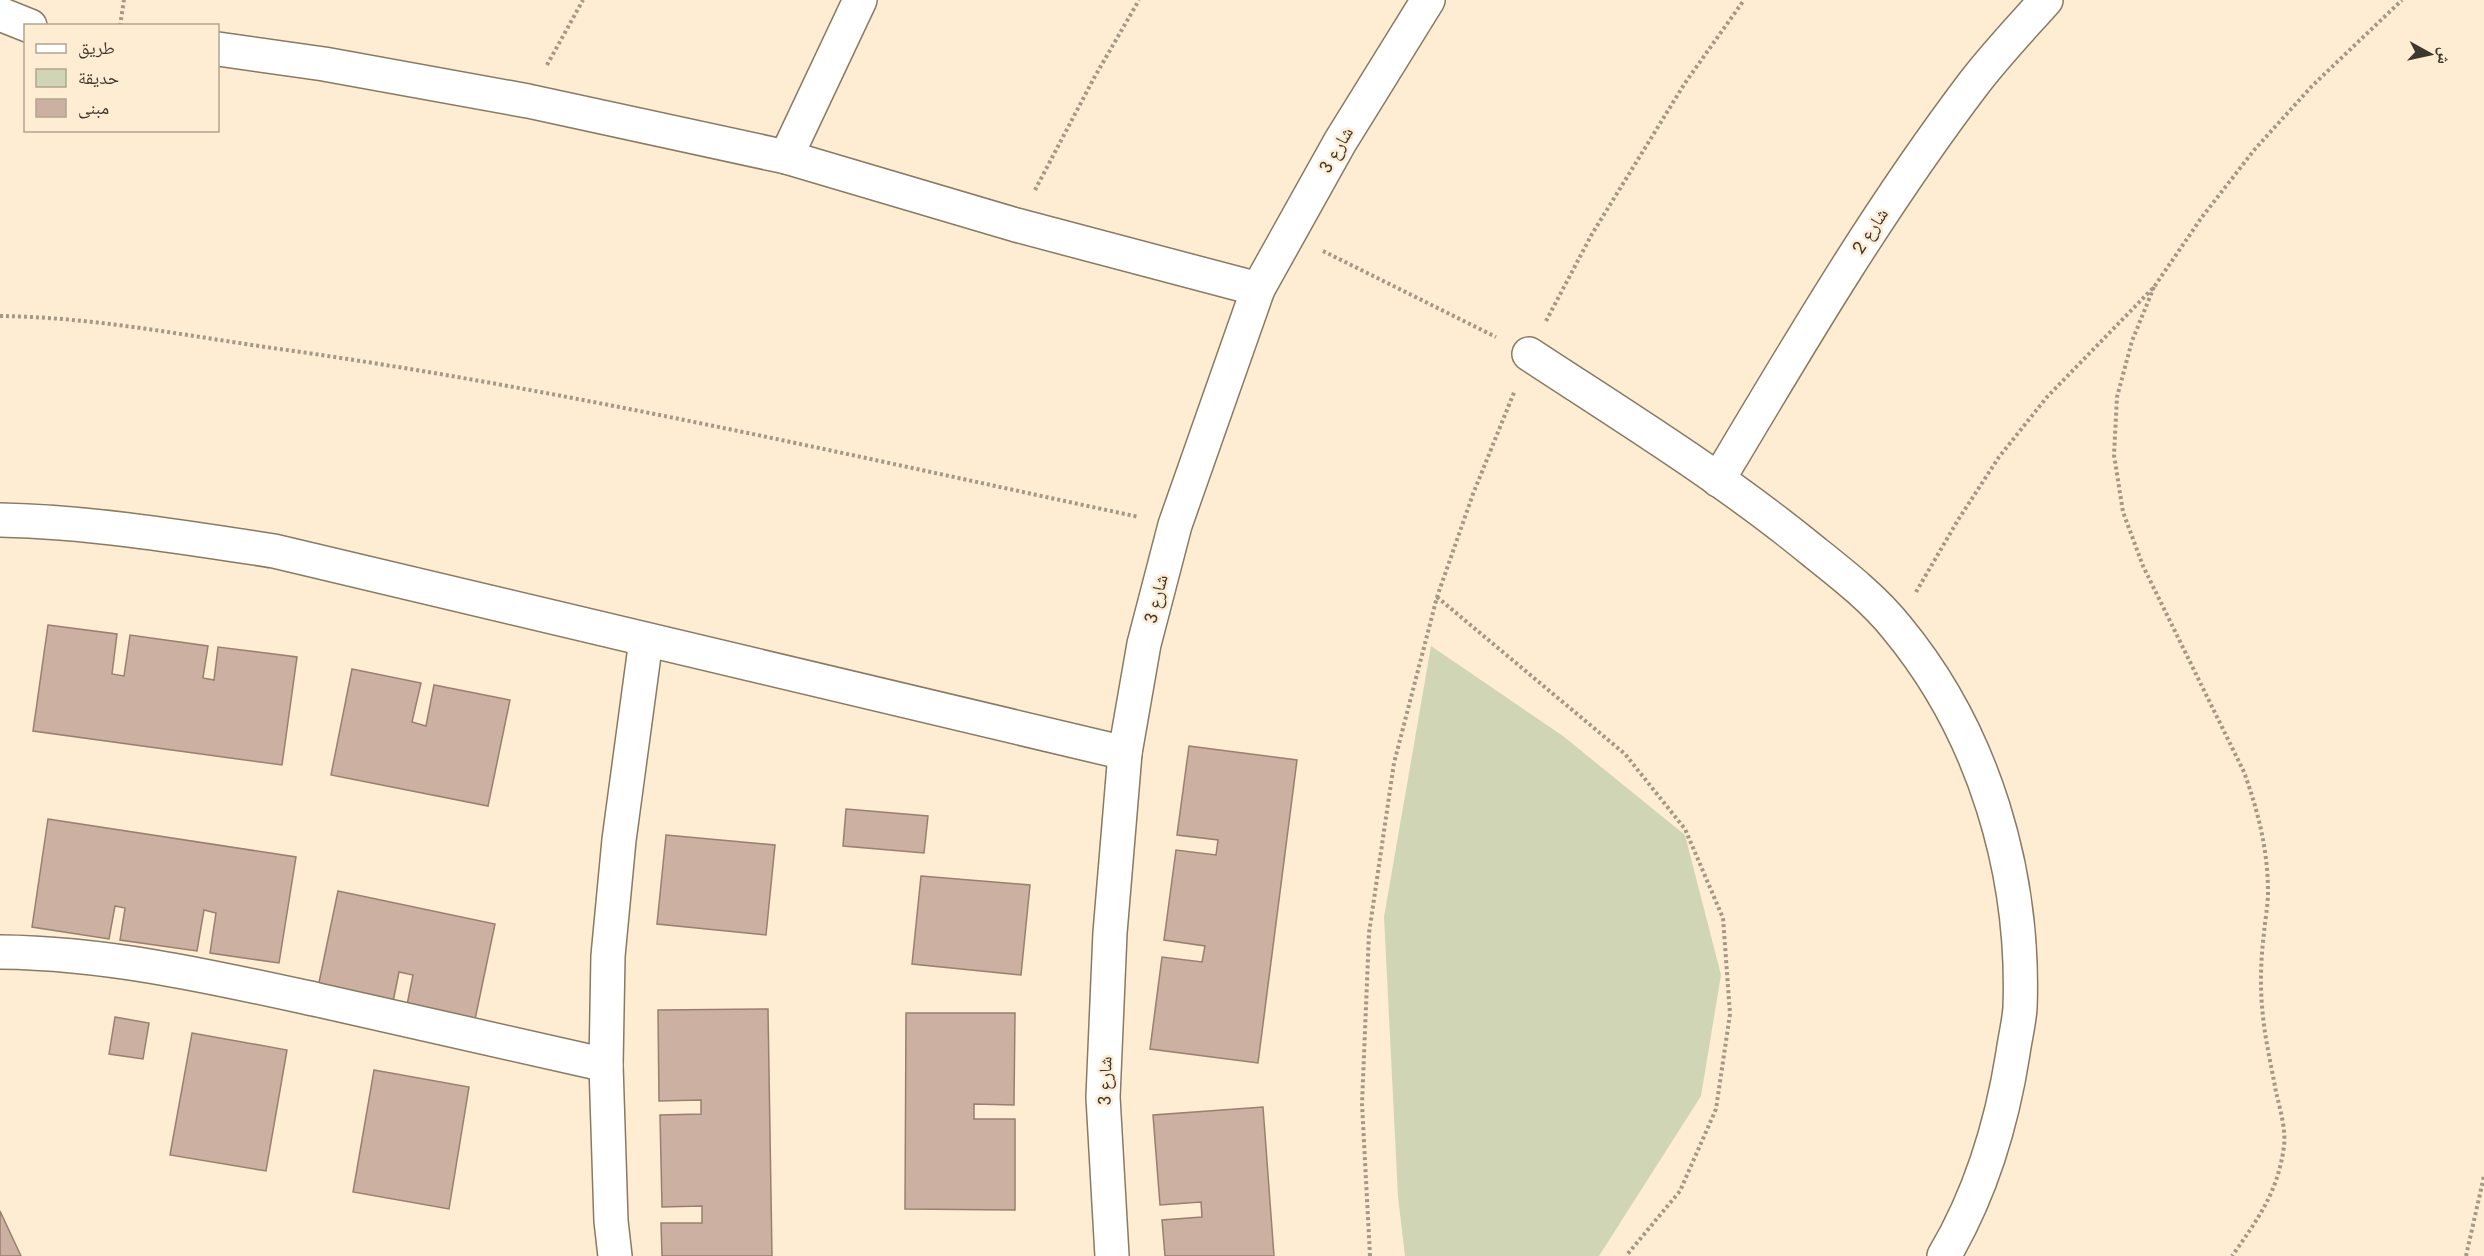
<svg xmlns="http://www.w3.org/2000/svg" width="2484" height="1256" font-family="Jost,'Noto Naskh Arabic',sans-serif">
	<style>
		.green { fill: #d0d6b5 }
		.building { fill: #ccb0a1; stroke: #997f71; stroke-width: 1.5 }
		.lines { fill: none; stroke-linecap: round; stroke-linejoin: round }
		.minor-casing { stroke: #897a63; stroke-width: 36 }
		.path { stroke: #a49886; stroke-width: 4; stroke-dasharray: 3 3; stroke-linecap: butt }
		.minor { stroke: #fff; stroke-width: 33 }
		.labels { text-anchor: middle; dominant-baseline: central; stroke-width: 5; stroke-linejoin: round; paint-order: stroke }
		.street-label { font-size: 18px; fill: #3d372d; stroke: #feecd3 }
	</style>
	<rect width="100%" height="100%" fill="#feecd3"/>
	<!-- green -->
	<path class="green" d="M1431 646 1563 736 1685 835 1721 975 1701 1096 1599 1256H1405L1398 1197 1384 917Z"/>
	<!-- building -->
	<g class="building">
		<path d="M48 625 117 634 112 674 124 676 130 635 208 646 203 678 214 680 218 647 297 657 282 765 33 731Z"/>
		<path d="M352 669 421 683 412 722 426 726 434 685 510 700 488 806 331 775Z"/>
		<path d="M1189 746 1297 760 1258 1063 1150 1049 1162 957 1202 962 1205 946 1164 940 1176 850 1216 855 1218 840 1177 835Z"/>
		<path d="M846 809 928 816 924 853 843 846Z"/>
		<path d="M48 819 296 857 279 963 210 953 216 913 204 910 197 951 120 940 125 908 115 906 109 939 32 927Z"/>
		<path d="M666 835 775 845 766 935 657 924Z"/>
		<path d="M921 876 1030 885 1021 975 912 964Z"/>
		<path d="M338 891 495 924 473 1029 405 1015 413 975 399 972 391 1012 316 997Z"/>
		<path d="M768 1009 772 1256H662L661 1223H702V1206L662 1207 660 1115 701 1114V1100L659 1101 658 1010Z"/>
		<path d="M906 1013H1015L1014 1105 974 1104V1119H1015V1210L905 1209Z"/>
		<path d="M115 1017 149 1023 143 1059 109 1054Z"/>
		<path d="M192 1033 287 1050 266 1171 170 1155Z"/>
		<path d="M374 1070 469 1087 449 1209 353 1192Z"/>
		<path d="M1263 1107 1274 1256H1165L1162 1220 1202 1217 1201 1202 1160 1205 1153 1115Z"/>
		<path d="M0 1211 21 1256H0Z"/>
	</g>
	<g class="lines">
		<defs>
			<g id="minor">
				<path d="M0 14 30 26"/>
				<path d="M218 49 324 64 528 101 786 157 1016 225 1258 289"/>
				<path d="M786 157 860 0"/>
				<path d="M1529 354C1625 417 1724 478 1813 551 1842 574 1874 599 1897 628 1984 733 2025 873 2020 1008 2019 1023 2015 1038 2013 1053 2002 1123 1980 1195 1944 1256"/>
				<path d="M1718 480C1799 344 1879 208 1974 83 1996 54 2022 27 2046 0"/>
				<path d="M0 520C92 522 183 537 274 551L1125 753"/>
				<path d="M0 952C108 953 213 977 318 1000 414 1022 510 1044 606 1065"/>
				<path d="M615 1256 611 1221 606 1065 608 956 619 840 646 640"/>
				<path d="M1112 1256 1103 1097 1110 933 1125 753 1144 644 1175 525 1258 289 1340 142 1428 0"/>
			</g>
		</defs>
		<!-- minor casing -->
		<use href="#minor" class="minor-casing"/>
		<!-- path -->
		<g class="path">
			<path d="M120 26 124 0"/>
			<path d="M547 65 583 0"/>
			<path d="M1035 190 1094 78 1139 0"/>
			<path d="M1323 251 1496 337"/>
			<path d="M2154 287 2132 341 2117 397 2114 455 2123 512 2143 566 2244 772C2258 811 2268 850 2268 892 2268 906 2265 920 2264 933 2261 958 2260 982 2262 1006 2264 1035 2271 1064 2276 1092 2280 1109 2286 1129 2284 1146 2278 1192 2258 1219 2232 1256"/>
			<path d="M0 316C98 317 197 338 294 351 579 392 858 457 1139 517"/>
			<path d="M1546 321 1592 234 1685 83 1744 0"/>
			<path d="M1916 592 1958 520 1999 457 2047 397 2154 287 2202 217 2255 149 2312 86 2402 0"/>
			<path d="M1437 597 1625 754 1685 829 1723 918 1730 1014 1716 1109 1680 1191 1626 1256"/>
			<path d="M1370 1256 1362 1104 1369 933 1394 763 1437 597 1473 494 1515 390"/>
			<path d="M2466 1256 2484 1176"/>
		</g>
		<!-- minor -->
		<use href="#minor" class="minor"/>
	</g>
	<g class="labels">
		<!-- street labels -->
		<g class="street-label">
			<text transform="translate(1336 150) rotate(-60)">شارع 3</text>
			<text transform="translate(1870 231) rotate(-57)">شارع 2</text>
			<text transform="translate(1156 599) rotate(-76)">شارع 3</text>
			<text transform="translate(1105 1081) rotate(-89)">شارع 3</text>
		</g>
	</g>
	<!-- legend -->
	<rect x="24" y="24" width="195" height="108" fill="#feecd3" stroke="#b1a491" stroke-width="1.5"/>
	<rect x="36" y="44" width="30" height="9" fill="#ffffff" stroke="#b1a491" stroke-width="1.5"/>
	<text x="78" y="54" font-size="18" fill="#3d372d">طريق</text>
	<rect x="36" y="69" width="30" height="18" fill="#d0d6b5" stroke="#b1a491" stroke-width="1.5"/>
	<text x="78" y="84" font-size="18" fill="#3d372d">حديقة</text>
	<rect x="36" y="99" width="30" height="18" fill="#ccb0a1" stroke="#b1a491" stroke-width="1.5"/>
	<text x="78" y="114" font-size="18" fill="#3d372d">مبنى</text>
	<!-- north arrow -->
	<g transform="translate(2430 54) rotate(98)" stroke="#feecd3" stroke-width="4.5" paint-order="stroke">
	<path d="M0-4.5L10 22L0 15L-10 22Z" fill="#3d372d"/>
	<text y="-9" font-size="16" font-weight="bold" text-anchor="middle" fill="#3d372d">ش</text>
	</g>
</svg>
